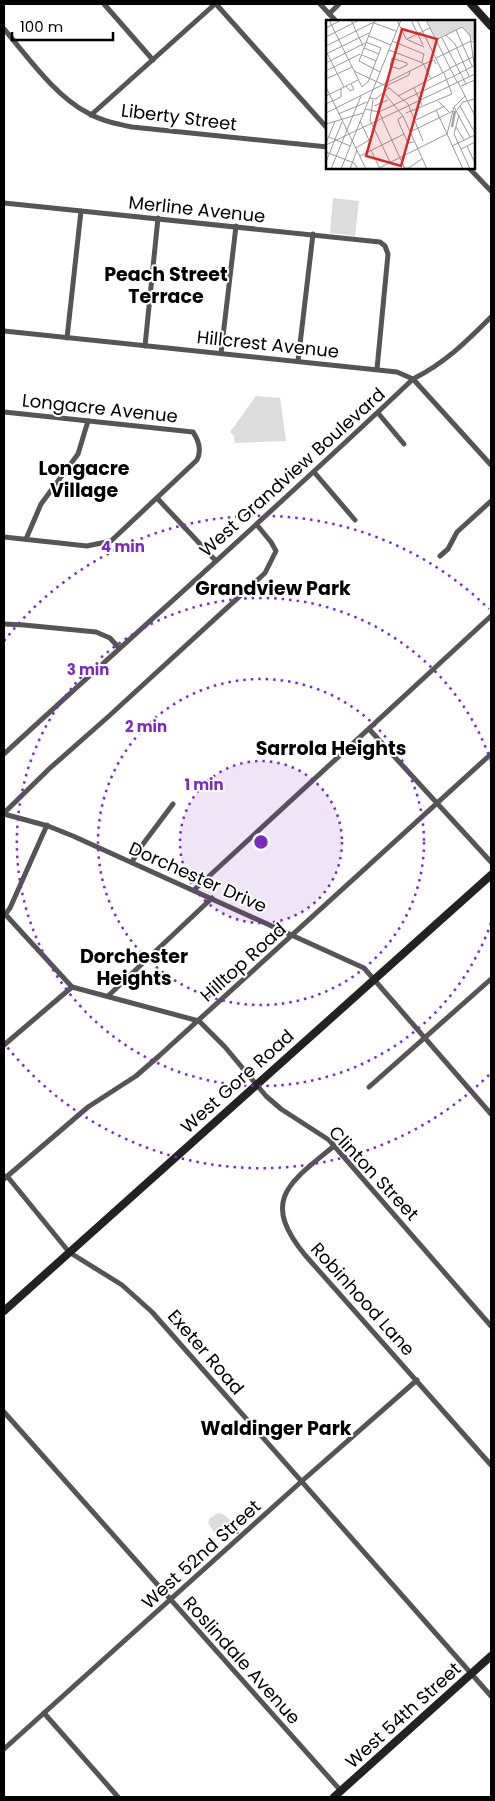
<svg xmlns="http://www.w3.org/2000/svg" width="495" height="1801" font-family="Poppins,sans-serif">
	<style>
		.green { fill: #dcdcdc }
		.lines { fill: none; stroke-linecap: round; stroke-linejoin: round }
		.stream { stroke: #a3a3a3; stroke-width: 2 }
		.street { stroke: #555; stroke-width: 5 }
		.secondary { stroke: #222; stroke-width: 8 }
		.ring { fill: none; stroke: #7b2cbf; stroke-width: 2.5; stroke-dasharray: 2.5 5 }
		.labels { text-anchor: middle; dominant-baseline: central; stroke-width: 4; stroke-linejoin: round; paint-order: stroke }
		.street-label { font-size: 18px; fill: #000; stroke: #fff }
		.neighbourhood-label { font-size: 19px; font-weight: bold; fill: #000; stroke: #fff }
		.inset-river { fill: none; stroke: #a3a3a3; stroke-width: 2.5 }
		.inset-road { fill: none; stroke: #999; stroke-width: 1 }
		.view { fill: #d62828; fill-opacity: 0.15; stroke: #d62828; stroke-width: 2.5 }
		.inset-edge { fill: none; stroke: #000; stroke-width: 2.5 }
		.centre { fill: #7b2cbf; stroke: #fff; stroke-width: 2.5 }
		.ring-label { font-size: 15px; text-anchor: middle; font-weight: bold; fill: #7b2cbf; stroke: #fff; stroke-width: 4; stroke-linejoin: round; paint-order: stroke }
	</style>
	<rect width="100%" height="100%" fill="#fff"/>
	<!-- green -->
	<g class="green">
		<path d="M333 198 359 201 355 236 330 233Z"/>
		<path d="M256 396 280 398 286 441 235 443 234 436 230 432Z"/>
		<path d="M218 1513C226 1514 233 1521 233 1530L229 1536C217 1540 214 1532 208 1523L210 1518Z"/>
	</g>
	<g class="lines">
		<!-- stream -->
		<path class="stream" d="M231 1533H238"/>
		<!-- street -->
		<g class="street">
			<path d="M104 4 153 60"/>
			<path d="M216 4 328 129"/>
			<path d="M320 4 336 21"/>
			<path d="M329 14 339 4"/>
			<path d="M4 29C28 57 55 96 88 113 102 121 117 124 132 127L328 147"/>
			<path d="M91 115 215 4"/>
			<path d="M469 168 491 191"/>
			<path d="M4 203 380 242 385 246 388 254 377 369"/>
			<path d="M4 331 397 372 413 379 491 465"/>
			<path d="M67 338 81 211"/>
			<path d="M145 346 158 218"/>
			<path d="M221 353 236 226"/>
			<path d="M298 361 313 234"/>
			<path d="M4 412 193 432C199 441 202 450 197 460L111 541 87 546 4 537"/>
			<path d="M378 413 404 444"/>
			<path d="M314 472 355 520"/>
			<path d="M157 498 216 561"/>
			<path d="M26 539 41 504 78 454 88 421"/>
			<path d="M440 556 448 549 457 532 491 501"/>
			<path d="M4 624 24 625 96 632 110 638 119 648"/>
			<path d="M369 729 491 862"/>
			<path d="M4 754C140 629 279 506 413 379 445 363 466 342 491 317"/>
			<path d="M4 813 49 769 109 716 265 573 276 551 271 542 257 525"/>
			<path d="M4 814 48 826 73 836 364 968 491 1114"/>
			<path d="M132 862 140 848 173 804"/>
			<path d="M194 890 491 616"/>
			<path d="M5 914 72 987 199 1021 225 1047 266 1096 281 1109 329 1140 491 1326"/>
			<path d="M4 916 10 908 47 825"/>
			<path d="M108 996 212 898"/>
			<path d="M4 1045 72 987"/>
			<path d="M369 1087 491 979"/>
			<path d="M334 1146C289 1183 260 1200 305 1255L491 1465"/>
			<path d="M7 1176 69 1252 122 1285 152 1312 491 1696"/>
			<path d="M4 1179 88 1107 136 1076 159 1056 491 754"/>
			<path d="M4 1412 341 1791"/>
			<path d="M44 1713 118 1797"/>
			<path d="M4 1749 302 1481 417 1380"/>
		</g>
		<!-- secondary -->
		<g class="secondary">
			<path d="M471 4 491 26"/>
			<path d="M4 1311 491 875"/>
			<path d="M334 1797 491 1656"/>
		</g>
	</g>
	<!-- distance rings -->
	<circle cx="261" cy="842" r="81" fill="#7b2cbf" fill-opacity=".12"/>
	<g class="ring">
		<circle cx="261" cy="842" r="81"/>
		<circle cx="261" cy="842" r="163"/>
		<path d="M491 923A244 244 0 1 1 491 761"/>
		<path d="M489 1075A326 326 0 0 1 4 1043M4 641A326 326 0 0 1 489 609"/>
	</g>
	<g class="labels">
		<!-- street labels -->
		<g class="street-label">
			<text transform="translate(179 117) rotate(7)">Liberty Street</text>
			<text transform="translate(197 209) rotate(6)">Merline Avenue</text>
			<text transform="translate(268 344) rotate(6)">Hillcrest Avenue</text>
			<text transform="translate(100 408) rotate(6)">Longacre Avenue</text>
			<text transform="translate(292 472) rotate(-42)">West Grandview Boulevard</text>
			<text transform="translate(198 877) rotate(24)">Dorchester Drive</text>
			<text transform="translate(243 962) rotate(-42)">Hilltop Road</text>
			<text transform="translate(237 1081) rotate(-42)">West Gore Road</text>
			<text transform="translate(374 1173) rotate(47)">Clinton Street</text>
			<text transform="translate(363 1299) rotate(48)">Robinhood Lane</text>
			<text transform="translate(206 1352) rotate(49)">Exeter Road</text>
			<text transform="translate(201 1554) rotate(-42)">West 52nd Street</text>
			<text transform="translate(242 1660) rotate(48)">Roslindale Avenue</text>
			<text transform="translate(403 1715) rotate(-42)">West 54th Street</text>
		</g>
		<!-- neighbourhood labels -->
		<g class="neighbourhood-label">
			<text x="166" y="274">Peach Street<tspan x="166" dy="22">Terrace</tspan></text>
			<text x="84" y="468">Longacre<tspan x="84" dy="22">Village</tspan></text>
			<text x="273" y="588">Grandview Park</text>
			<text x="331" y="748">Sarrola Heights</text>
			<text x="134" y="956">Dorchester<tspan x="134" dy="22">Heights</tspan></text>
			<text x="276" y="1428">Waldinger Park</text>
		</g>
	</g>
	<!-- overview -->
	<g transform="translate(326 20)">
		<rect width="149" height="149" fill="#fff"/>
		<path d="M101 0H148L149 23 136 7 110 20Z" fill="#dcdcdc"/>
		<path class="inset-river" d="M126 107 129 91"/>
		<path class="inset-road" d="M3 0 36 67 42 62 55 28M25 0 37 26M71 0 80 19 98 27M85 0 97 25M91 0 117 53M100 0 131 62M48 2 33 41 54 52M48 3 70 11M0 8 15 0M130 10 146 46M120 15 129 24 143 56M43 16 65 25M0 17 33 0M116 18 140 64M81 19 104 8M110 20 136 7 144 15 149 51M66 21 98 34 96 42M40 22 55 28M0 26 52 0M38 28 53 34M63 30 97 43 105 59M0 31 18 67M0 34 43 13M36 35 50 41M66 38 81 43V45L73 49 64 46ZM110 38 145 21 149 23M0 43 39 23M124 48 147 37M0 51 34 34M28 51 62 67 82 84 97 121M128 56 149 45M0 59 26 47M132 62 149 96M20 66 24 71 28 69 25 64M60 66 83 55 84 51M135 66 149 60M0 67 40 149M88 68 96 85M58 73 77 96 101 149M0 76 32 60M72 76 124 49M43 78 50 79 63 68M47 80 44 100 64 142M112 81 123 92M0 84 15 77V69M48 86 62 80M134 86 149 113M128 87 144 117M39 89 53 92 128 56M110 90 137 149M131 90 137 82 149 79M53 92 79 149M0 93 98 44 108 40 110 44M80 93 126 74 118 53M12 94 41 82M133 95 128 114 144 149M77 96 72 99 73 103 82 123 88 122M90 100 119 86M0 104 37 93M130 107 138 120M84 112 127 91M3 117 24 126M0 123 9 101M0 125 149 54M126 126 149 115M141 126 148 141M30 128 43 120 34 101M135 129 149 122M45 130 53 147M0 132 28 143 32 149M34 136 78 114M0 142 16 102M5 149 35 76M15 149 75 0M24 149 31 130M51 149 121 114 128 87 139 76M66 149 83 148 97 138"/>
		<path class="view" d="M76 9 111 19 75 146 40 136Z"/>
		<rect width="149" height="149" class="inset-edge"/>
	</g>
	<circle cx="261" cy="842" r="8" class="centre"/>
	<g class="ring-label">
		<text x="123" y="552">4 min</text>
		<text x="88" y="675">3 min</text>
		<text x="146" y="732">2 min</text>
		<text x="204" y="790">1 min</text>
	</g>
	<!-- border -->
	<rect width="495" height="1801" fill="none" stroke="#000000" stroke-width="10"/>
	<!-- scale -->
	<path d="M12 32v8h101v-8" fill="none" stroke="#000000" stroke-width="2.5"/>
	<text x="20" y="32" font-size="15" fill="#000000" stroke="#ffffff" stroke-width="4" paint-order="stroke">100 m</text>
</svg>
